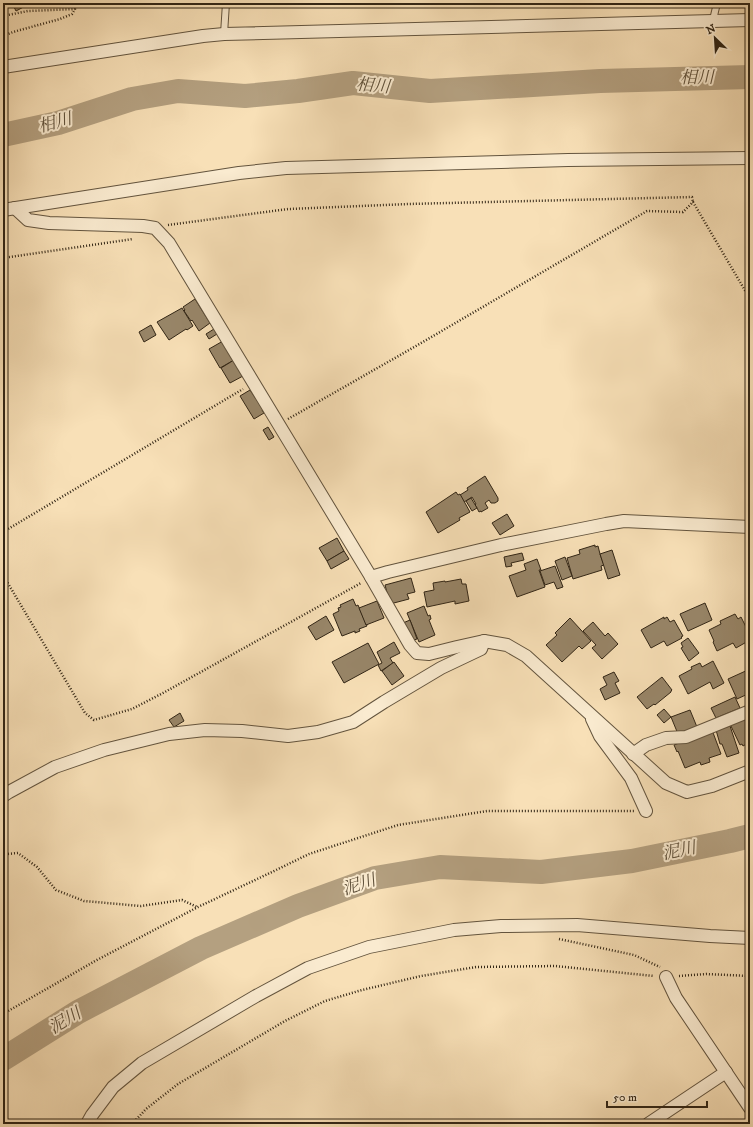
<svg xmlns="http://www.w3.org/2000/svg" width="753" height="1127" font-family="'IM FELL DW Pica','Noto Serif JP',serif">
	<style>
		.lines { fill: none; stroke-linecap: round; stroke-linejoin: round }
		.river { stroke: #b4a080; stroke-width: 24 }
		.building { fill: #988669; stroke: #312515 }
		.lane-casing { stroke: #63543e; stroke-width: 8 }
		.street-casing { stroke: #63543e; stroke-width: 14 }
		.path { stroke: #312515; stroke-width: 2.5; stroke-dasharray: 1 2; stroke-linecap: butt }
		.lane { stroke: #faebd0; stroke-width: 6 }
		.street { stroke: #faebd0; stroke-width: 12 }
		.labels { text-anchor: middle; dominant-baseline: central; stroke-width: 4; stroke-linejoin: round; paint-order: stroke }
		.water-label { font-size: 17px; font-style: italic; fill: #5f503a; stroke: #faebd0 }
	</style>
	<rect width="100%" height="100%" fill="#f8e0b7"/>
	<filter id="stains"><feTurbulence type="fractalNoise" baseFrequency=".005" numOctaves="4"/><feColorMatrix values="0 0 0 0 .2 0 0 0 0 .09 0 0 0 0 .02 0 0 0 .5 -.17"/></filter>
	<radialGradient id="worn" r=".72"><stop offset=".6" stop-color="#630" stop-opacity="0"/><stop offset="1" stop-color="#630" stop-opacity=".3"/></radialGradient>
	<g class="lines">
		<!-- river -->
		<g class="river">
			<path d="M3 135 58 123 132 99 178 91 245 96 298 91 353 83 430 91 600 81 750 77"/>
			<path d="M3 1059 78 1012 201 948 298 906 375 878 440 867 541 872 632 861 730 841 750 836"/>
		</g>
	</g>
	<!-- building -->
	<g class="building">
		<path d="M12 3H31L16 11Z"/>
		<path d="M195 299 210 323 199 331 192 320 191 321 184 311 185 310 183 307Z"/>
		<path d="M182 308 193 326 187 330 186 329 169 340 157 322Z"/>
		<path d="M151 325 156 335 144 342 139 332Z"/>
		<path d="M214 329 217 334 209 339 206 334Z"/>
		<path d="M223 341 234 360 220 368 209 349Z"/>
		<path d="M234 360 243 376 230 383 221 368Z"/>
		<path d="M250 390 263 409 262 410 264 413 254 419 240 396Z"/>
		<path d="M268 427 274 437 269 440 263 430Z"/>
		<path d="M485 476 498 498V501L495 503H491L489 500 485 503 488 508 481 512V511L479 512 477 508 475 505 476 504 472 497 464 502 460 495 468 490 467 488Z"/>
		<path d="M456 492 458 495 460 494 470 512 459 518 460 520 438 533 426 512Z"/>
		<path d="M471 498 477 508 472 511 466 501Z"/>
		<path d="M507 514 514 526 500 535 492 523Z"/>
		<path d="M337 538 344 551 327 561 319 548Z"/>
		<path d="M595 545V547L598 546 600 554 604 565 601 566 602 570 573 579 567 558 580 554 579 550Z"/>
		<path d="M612 550 620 575 608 579 600 554Z"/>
		<path d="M344 551 349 559 331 569 327 561Z"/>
		<path d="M522 553 524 560 511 563 512 566 506 567 504 557Z"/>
		<path d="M565 557 572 576 562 580 555 561Z"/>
		<path d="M537 559 541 570H539L545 587 517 597 509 576 526 570 524 564Z"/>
		<path d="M555 566 563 587 557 589 554 582 545 585 540 571Z"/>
		<path d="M411 578 415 592 407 594 409 599 390 604 385 585Z"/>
		<path d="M461 579 462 584H466L469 601 455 604V601L427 607 424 592 434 590 433 583 445 581V582Z"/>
		<path d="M353 599 356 606 358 605 367 626 359 629 360 631 355 633V631L342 636 333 614 339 611 338 608 341 607 340 605Z"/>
		<path d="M377 601 384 618 366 625 359 608Z"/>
		<path d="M705 603 712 620 688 631 680 614Z"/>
		<path d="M424 606 428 616 430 615 431 619 429 620 435 635 419 642 407 613Z"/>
		<path d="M735 614 738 619 741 617 750 635V640L736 648 733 643 717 651 713 642 714 641 709 630 721 624 720 621Z"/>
		<path d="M326 616 334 630 316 640 308 627Z"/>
		<path d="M664 617V619L667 617 670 622 674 620 683 636 681 637 682 638 667 646 664 641 651 648 641 630Z"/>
		<path d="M570 618 591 641 582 649 579 646 562 662 546 645 557 635 555 633Z"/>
		<path d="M410 620 417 639 414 640 403 623Z"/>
		<path d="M593 622 605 636 608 633 618 644 602 659 592 648 596 645 583 631Z"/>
		<path d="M688 638 699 653 689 661 681 648 683 647 681 643Z"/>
		<path d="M394 642 400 653 390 658 393 663 381 671 378 665 382 663 377 652Z"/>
		<path d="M368 643 379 664 344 683 332 662Z"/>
		<path d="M713 661 724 683 713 689 710 682 688 694 679 676 692 669 691 667 700 663 702 667Z"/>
		<path d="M394 662 404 676 392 685 382 671Z"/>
		<path d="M750 669V693L737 699 728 679Z"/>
		<path d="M614 672 619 681 615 683 620 693 605 700 600 689 607 685 603 677Z"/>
		<path d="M662 677 672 690 671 691V692L655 705 654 704 647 709 637 697Z"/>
		<path d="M735 697 740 708 716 718 711 708Z"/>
		<path d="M664 709 671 717 664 723 657 715Z"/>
		<path d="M690 710 697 727 678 734 671 717Z"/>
		<path d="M180 713 184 721 174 727 169 720Z"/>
		<path d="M750 714V742L743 746 742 744 740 745 730 724Z"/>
		<path d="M730 726 739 753 727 757 722 744H720L716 730Z"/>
		<path d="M712 730 721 754 709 758 710 762 701 765 700 762 685 768 678 751 677 752 674 745Z"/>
	</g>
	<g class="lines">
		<defs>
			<g id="lane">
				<path d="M713 20 717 3"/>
				<path d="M224 34 226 3"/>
			</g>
			<g id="street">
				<path d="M3 67 203 36 224 34 750 20"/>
				<path d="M15 208 28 220 49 223 143 226 155 228 169 243 371 577 410 645 417 653 429 654 457 647 484 641 507 645 526 656 666 783 687 792 712 786 750 771"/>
				<path d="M3 210 239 173 286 168 568 160 750 158"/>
				<path d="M371 577 388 572 501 545 606 524 624 521 750 527"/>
				<path d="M592 719 600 736 631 778 646 811"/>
				<path d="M633 754 646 745 666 738 686 737 750 711"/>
				<path d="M3 796 9 792 55 767 104 750 169 734 205 730 242 731 288 736 318 732 353 722 384 702 441 668 481 649 484 641"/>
				<path d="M666 977 676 998 750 1108"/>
				<path d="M87 1124 92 1115 113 1087 142 1063 256 996 308 968 369 947 454 930 501 926 577 925 710 936 750 938"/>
				<path d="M648 1124 726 1072"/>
			</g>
		</defs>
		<!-- lane casing -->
		<use href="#lane" class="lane-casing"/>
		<!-- street casing -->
		<use href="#street" class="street-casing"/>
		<!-- path -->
		<g class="path">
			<path d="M3 16 28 11 75 9"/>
			<path d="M3 36 13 32 60 19 72 14 75 9 74 3"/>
			<path d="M168 225 288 209 408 204 692 197 693 202"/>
			<path d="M3 258 133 239"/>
			<path d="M288 419 416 346 647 211 683 212 693 202 750 299"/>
			<path d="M3 532 243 389"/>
			<path d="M3 575 85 713 94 720 132 709 163 693 361 583"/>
			<path d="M3 857 7 854 18 853 37 867 56 890 84 901 141 906 182 900 197 907"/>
			<path d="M559 939 634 955 660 967"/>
			<path d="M679 976 706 974 750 976"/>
			<path d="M3 1014 95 961 198 907 272 872 309 854 398 825 487 811H634"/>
			<path d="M132 1124 146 1109 178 1084 285 1021 325 1001 362 990 421 976 476 967 555 966 654 976"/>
		</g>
		<!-- lane -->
		<use href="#lane" class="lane"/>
		<!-- street -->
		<use href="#street" class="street"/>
	</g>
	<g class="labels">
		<!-- water labels -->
		<g class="water-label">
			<text transform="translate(697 78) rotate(-1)">相川</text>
			<text transform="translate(373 86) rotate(5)">相川</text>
			<text transform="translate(55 123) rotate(-15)">相川</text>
			<text transform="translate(679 851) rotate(-12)">泥川</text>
			<text transform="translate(359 885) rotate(-18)">泥川</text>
			<text transform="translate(65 1021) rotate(-31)">泥川</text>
		</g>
	</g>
	<!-- margin -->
	<rect width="753" height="1127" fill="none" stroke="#f8e0b7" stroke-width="16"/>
	<rect x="4" y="4" width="745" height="1119" fill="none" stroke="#312515" stroke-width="2"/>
	<rect x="8" y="8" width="737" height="1111" fill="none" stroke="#312515"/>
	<!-- north arrow -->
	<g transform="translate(715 38) rotate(335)" stroke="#faebd0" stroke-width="3" paint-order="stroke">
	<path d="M0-3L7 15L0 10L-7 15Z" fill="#312515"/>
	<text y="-6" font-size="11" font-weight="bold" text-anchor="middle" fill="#312515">N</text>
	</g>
	<!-- scale -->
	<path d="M607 1101v6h100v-6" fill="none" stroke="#312515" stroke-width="2"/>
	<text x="613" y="1101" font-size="12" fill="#312515" stroke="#faebd0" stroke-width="3" paint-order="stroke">50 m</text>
	<rect width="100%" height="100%" filter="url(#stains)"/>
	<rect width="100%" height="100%" fill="url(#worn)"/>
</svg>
